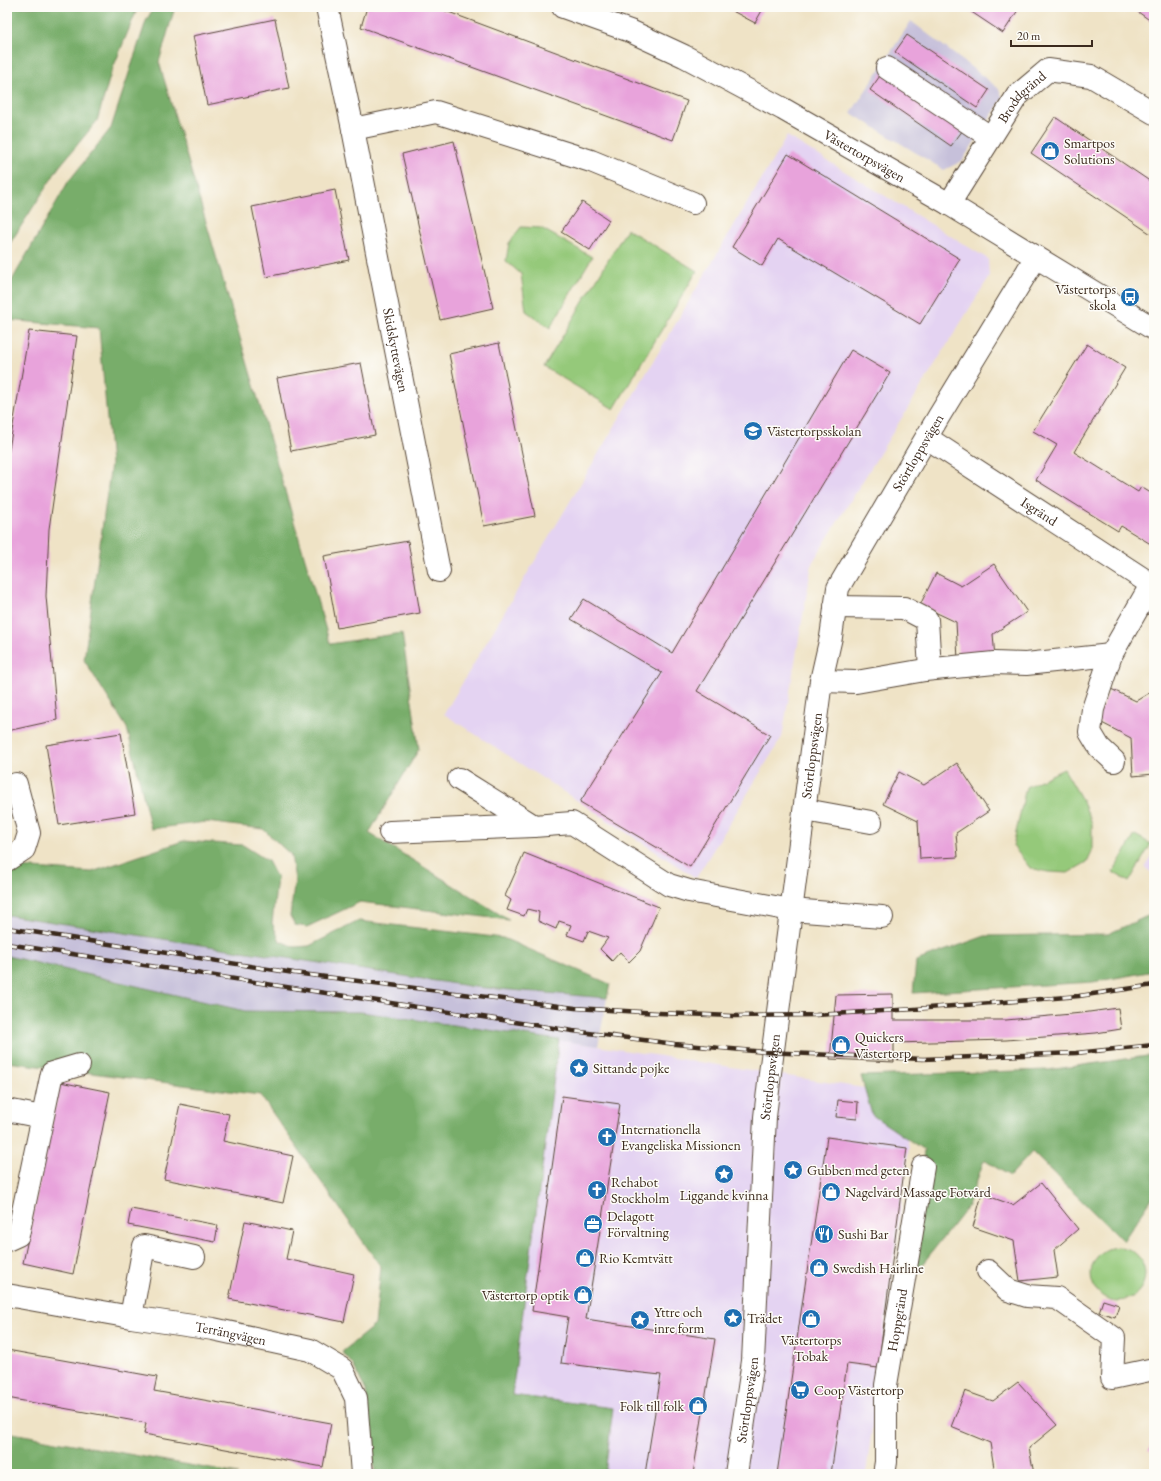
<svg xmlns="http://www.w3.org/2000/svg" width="1161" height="1481" font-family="'EB Garamond',serif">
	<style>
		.built { fill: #e4d3f2 }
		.industrial { fill: #c6c0da }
		.green { fill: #95c97a; stroke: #687a4c }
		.forest { fill: #78ad6a; stroke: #5a6c44 }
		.building { fill: #e8a3db }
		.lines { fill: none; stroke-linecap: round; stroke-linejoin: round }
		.minor-casing { stroke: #564637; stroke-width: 24 }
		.minor { stroke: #fff; stroke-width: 22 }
		.rail-casing { stroke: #3b2a1e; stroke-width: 4.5 }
		.rail { stroke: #fdfcf7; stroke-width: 3; stroke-dasharray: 9; stroke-linecap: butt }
		.labels { text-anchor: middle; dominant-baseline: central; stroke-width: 3; stroke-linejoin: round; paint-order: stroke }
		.street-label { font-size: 14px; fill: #3b2a1e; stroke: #fdfcf7 }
		.poi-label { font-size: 14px; fill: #3b2a1e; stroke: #fdfcf7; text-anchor: start }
	</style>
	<rect width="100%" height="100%" fill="#fdfcf7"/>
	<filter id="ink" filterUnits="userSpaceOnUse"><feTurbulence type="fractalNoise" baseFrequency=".025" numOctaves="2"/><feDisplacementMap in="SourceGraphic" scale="8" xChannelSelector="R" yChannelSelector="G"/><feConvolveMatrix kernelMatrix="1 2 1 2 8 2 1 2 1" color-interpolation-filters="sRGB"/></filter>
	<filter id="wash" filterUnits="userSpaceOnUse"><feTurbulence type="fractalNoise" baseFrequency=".012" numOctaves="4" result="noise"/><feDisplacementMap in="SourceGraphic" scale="16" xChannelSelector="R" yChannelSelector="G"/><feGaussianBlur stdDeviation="0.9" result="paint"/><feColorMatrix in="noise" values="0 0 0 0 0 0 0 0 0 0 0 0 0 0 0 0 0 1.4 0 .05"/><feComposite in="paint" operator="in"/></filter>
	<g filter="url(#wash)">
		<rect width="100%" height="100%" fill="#efe3c6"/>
		<!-- built -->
		<g class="built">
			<path d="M787 136 988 259 989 277 812 563 782 737 696 878 444 714Z"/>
			<path d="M1154 852V874L1145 868Z"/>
			<path d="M559 1040 895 1093 909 1147 866 1474H605L613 1408 512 1395Z"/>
		</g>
		<!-- industrial -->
		<g class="industrial">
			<path d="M911 21 998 88 1003 98 962 161 944 170 851 113Z"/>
			<path d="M7 915 475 987 607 998 598 1046 361 1012 245 1011 7 956Z"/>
		</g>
		<!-- green -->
		<g class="green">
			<path d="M521 227 541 228 592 257 550 328 526 311 521 274 506 261 509 243Z"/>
			<path d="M627 229 697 271 614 409 544 367Z"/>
			<path d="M1064 769 1082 800 1092 823V851L1087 862 1068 873 1048 872 1030 868 1013 846 1026 787Z"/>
			<path d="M1135 835 1151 844 1129 882 1113 872Z"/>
			<circle cx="1118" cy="1274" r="27"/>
		</g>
		<!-- forest -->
		<g class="forest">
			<path d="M7 7H138L111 73 97 121 59 167 7 248Z"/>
			<path d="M154 7H175L159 62 330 644 402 633 419 749 369 833 509 920 360 902 307 927 295 925 290 916 295 880 291 855 263 829 206 822 151 829 127 728 84 660 111 464 99 328 7 320V289L68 182 111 128 146 21Z"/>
			<path d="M183 841 243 845 268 861 277 878 272 923 280 941 295 947 309 946 359 921 503 938 610 984 607 998 475 987 7 915V869L18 867 92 872Z"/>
			<path d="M1154 913V971L1093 982 913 993 916 961 985 936 1108 934Z"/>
			<path d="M7 956 245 1011 361 1012 559 1040 512 1395 613 1408 605 1474H375L366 1391 353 1365 342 1352 375 1325 381 1267 260 1095 7 1062Z"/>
			<path d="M1154 1055V1195L1123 1241 1032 1152 1010 1176 984 1160 968 1206 917 1271 924 1150 872 1115 861 1076 1048 1070Z"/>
			<path d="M7 1432 238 1474H7Z"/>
		</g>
		<g id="blocks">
			<!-- building -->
			<g class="building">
				<path d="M367 7H435L687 101 673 140 361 27Z"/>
				<path d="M725 7H764L755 23Z"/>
				<path d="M964 7H1020L1003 33Z"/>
				<path d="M1131 7H1154V23L1148 19Z"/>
				<path d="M275 19 289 88 207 105 193 36Z"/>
				<path d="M907 35 989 90 977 108 895 52Z"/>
				<path d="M882 73 963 130 951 146 870 90Z"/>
				<path d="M1055 117 1154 184V236L1031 153Z"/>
				<path d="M454 141 493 308 440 320 402 154Z"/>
				<path d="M788 154 960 259 920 324 778 239 762 266 732 247Z"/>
				<path d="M335 190 349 260 266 277 252 207Z"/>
				<path d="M582 202 609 220 590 250 561 232Z"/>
				<path d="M29 331 77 336 49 529 46 596 57 720 7 731V461Z"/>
				<path d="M499 343 535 516 484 526 449 354Z"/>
				<path d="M1087 344 1125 368 1074 452 1138 492 1141 487 1154 495V546L1121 526 1118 531 1036 480 1057 445 1033 431Z"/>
				<path d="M851 350 890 373 697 691 770 735 690 867 580 802 662 673 571 619 584 599 672 653Z"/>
				<path d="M361 363 375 435 291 451 277 378Z"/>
				<path d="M408 541 420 613 337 628 324 556Z"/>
				<path d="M994 564 1027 612 993 634 995 658 958 660 956 622 920 605 936 573 961 586Z"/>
				<path d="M1111 689 1136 701 1154 690V774L1133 776 1131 738 1096 720Z"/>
				<path d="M121 733 135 813 59 825 46 745Z"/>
				<path d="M957 763 989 811 956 833 958 857 920 859 918 821 883 804 899 772 924 785Z"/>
				<path d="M524 853 659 907 640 951 629 962 620 952 612 961 600 949 608 938 588 931 584 941 567 935 571 925 559 921 556 929 538 921 539 912 527 909 524 916 507 910 511 900 505 896Z"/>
				<path d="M893 994V1020H1006L1082 1013 1118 1008 1121 1029 1096 1033 1006 1040 894 1043V1062L830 1059 836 995Z"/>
				<path d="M60 1082 110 1092 73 1274 23 1263Z"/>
				<path d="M562 1096 620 1104 586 1319 715 1339 693 1474H645L661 1375 624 1371 561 1363 568 1317 532 1311Z"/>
				<path d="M838 1100 858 1102 857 1119 836 1117Z"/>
				<path d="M180 1104 229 1114 223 1141 293 1156 283 1203 164 1179Z"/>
				<path d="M827 1137 907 1148 878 1368 847 1364 831 1474H777Z"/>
				<path d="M1041 1183 1078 1229 1054 1250 1058 1277 1020 1281 1014 1241 973 1227 982 1194 1013 1205Z"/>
				<path d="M131 1209 218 1225 215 1242 128 1225Z"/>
				<path d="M245 1221 292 1231 286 1259 354 1274 344 1322 229 1299Z"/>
				<path d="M1103 1300 1119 1305 1115 1317 1099 1312Z"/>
				<path d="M7 1350 157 1377 154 1391 331 1423 323 1467 144 1434 146 1423 7 1398Z"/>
				<path d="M1018 1382 1057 1425 1029 1448 1034 1474H995L990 1443 951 1427 965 1391 993 1401Z"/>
				<path d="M1154 1439V1452L1149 1450Z"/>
			</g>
		</g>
	</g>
	<g filter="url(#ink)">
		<use href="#blocks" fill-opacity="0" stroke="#564637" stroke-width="1"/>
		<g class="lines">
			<defs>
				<g id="minor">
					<path id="s1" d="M327 7 353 129 439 571"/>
					<path id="s2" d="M563 7 630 31 684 56 783 109 949 204 1154 329"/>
					<path d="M887 68 990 137"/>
					<path d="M353 129 436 112 591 161 693 203"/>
					<path id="s3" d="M949 204 1017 96 1048 70 1091 76 1154 113"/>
					<path id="s4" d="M927 438 1154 586"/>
					<path d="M835 607 904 608 927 620 930 669"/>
					<path d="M821 681 856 682 925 670 994 663 1026 664 1111 655"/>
					<path d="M1114 761 1099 747 1090 732 1093 709 1111 655 1151 585"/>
					<path d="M459 779 534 826"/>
					<path d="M805 810 871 822"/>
					<path d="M390 832 534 826 572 823 669 885 689 891 791 910 882 917"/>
					<path d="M7 860 24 849 29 833 16 784"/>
					<path d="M7 1110 42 1117"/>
					<path d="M7 1240 18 1235 52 1073 79 1065"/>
					<path d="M988 1271 1008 1290 1027 1296 1057 1298 1114 1338 1112 1378 1154 1369"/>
					<path id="s5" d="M7 1295 131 1317 213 1329 310 1350 342 1369 356 1398 362 1474"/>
					<path d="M131 1317 144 1246 194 1257"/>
					<path id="s6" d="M736 1474 753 1361 765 1117 770 1073 821 681 831 637 838 588 939 416 1036 257"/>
					<path id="s7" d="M884 1474 886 1462V1385L923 1167"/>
				</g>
			</defs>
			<!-- minor casing -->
			<use href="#minor" class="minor-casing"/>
			<!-- minor -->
			<use href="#minor" class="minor"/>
			<defs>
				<g id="rail">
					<path d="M7 928 294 973 575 1008 659 1013 733 1016 816 1015 915 1009 1079 996 1154 985"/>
					<path d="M7 944 573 1031 675 1044 765 1052 923 1059 1076 1053 1154 1045"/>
				</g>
			</defs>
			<!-- rail casing -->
			<use href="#rail" class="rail-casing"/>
			<!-- rail -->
			<use href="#rail" class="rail"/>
		</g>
	</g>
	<!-- icons -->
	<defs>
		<symbol id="shop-disc" viewBox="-11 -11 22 22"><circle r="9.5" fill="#1f6fb2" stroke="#fdfcf7"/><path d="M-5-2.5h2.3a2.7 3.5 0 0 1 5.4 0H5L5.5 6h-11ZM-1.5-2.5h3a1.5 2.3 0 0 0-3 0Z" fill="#fff"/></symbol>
		<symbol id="bus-disc" viewBox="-11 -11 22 22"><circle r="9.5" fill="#1f6fb2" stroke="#fdfcf7"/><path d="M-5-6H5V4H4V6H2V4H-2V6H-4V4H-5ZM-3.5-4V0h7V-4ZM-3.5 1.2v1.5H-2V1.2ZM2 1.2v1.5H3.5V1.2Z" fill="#fff"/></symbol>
		<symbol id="school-disc" viewBox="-11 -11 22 22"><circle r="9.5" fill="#1f6fb2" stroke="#fdfcf7"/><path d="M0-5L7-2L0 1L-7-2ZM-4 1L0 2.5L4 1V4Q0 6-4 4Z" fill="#fff"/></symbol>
		<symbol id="sight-disc" viewBox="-11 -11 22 22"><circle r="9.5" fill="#1f6fb2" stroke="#fdfcf7"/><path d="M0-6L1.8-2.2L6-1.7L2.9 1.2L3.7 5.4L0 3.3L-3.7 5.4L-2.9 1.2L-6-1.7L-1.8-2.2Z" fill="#fff"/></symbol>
		<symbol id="church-disc" viewBox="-11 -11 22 22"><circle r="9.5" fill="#1f6fb2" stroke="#fdfcf7"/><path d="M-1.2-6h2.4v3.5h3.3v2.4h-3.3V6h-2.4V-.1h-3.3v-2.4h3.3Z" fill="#fff"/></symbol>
		<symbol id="office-disc" viewBox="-11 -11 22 22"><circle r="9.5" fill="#1f6fb2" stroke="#fdfcf7"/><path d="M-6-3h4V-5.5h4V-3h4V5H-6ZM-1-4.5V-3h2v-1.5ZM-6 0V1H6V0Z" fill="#fff"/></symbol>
		<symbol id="restaurant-disc" viewBox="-11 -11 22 22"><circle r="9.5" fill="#1f6fb2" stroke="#fdfcf7"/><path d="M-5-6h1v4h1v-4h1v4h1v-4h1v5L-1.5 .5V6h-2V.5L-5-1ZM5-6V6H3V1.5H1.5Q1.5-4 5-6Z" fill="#fff"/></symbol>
		<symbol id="supermarket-disc" viewBox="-11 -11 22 22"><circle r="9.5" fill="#1f6fb2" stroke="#fdfcf7"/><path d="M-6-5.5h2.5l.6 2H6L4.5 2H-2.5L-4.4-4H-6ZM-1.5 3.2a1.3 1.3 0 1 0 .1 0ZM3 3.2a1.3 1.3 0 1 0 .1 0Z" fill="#fff"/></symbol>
	</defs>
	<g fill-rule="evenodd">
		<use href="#shop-disc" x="1039" y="140" width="22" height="22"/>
		<use href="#bus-disc" x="1119" y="286" width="22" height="22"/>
		<use href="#school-disc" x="742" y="420" width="22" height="22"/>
		<use href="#shop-disc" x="830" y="1034" width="22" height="22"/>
		<use href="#sight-disc" x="568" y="1057" width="22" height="22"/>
		<use href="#church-disc" x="596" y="1126" width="22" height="22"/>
		<use href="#sight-disc" x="782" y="1159" width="22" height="22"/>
		<use href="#sight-disc" x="713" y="1163" width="22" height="22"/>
		<use href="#church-disc" x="586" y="1179" width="22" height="22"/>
		<use href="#shop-disc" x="820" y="1181" width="22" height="22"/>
		<use href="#office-disc" x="582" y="1213" width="22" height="22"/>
		<use href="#restaurant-disc" x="813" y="1223" width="22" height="22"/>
		<use href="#shop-disc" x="574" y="1247" width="22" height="22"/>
		<use href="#shop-disc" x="808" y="1257" width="22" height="22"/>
		<use href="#shop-disc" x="572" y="1284" width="22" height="22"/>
		<use href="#sight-disc" x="722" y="1307" width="22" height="22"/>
		<use href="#shop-disc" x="800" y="1308" width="22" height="22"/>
		<use href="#sight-disc" x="629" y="1309" width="22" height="22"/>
		<use href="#supermarket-disc" x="789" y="1379" width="22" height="22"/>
		<use href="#shop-disc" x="687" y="1395" width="22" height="22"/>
	</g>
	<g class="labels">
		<!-- street labels -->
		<g class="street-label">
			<text stroke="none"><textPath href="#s3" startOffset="130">Broddgränd</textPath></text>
			<text stroke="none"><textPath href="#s2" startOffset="337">Västertorpsvägen</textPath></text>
			<text stroke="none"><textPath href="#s1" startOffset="350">Skidskyttevägen</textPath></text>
			<text stroke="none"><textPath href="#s6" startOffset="1050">Störtloppsvägen</textPath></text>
			<text stroke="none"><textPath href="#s4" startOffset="134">Isgränd</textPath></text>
			<text stroke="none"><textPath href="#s6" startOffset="723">Störtloppsvägen</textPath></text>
			<text stroke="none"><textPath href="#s6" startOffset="399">Störtloppsvägen</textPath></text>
			<text stroke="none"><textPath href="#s7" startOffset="155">Hoppgränd</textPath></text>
			<text stroke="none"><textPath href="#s5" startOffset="227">Terrängvägen</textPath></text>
			<text stroke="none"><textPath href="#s6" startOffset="75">Störtloppsvägen</textPath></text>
		</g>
		<!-- poi labels -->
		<g class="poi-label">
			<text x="1064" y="143">Smartpos<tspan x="1064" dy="16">Solutions</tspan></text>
			<text x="1116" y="289" text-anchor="end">Västertorps<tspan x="1116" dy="16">skola</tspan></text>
			<text x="767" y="431">Västertorpsskolan</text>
			<text x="855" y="1037">Quickers<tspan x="855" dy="16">Västertorp</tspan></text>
			<text x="593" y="1068">Sittande pojke</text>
			<text x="621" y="1129">Internationella<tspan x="621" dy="16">Evangeliska Missionen</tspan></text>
			<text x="807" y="1170">Gubben med geten</text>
			<text x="611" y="1182">Rehabot<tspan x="611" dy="16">Stockholm</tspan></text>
			<text x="845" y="1192">Nagelvård Massage Fotvård</text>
			<text x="724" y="1195" text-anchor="middle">Liggande kvinna</text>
			<text x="607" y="1216">Delagott<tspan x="607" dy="16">Förvaltning</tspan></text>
			<text x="838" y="1234">Sushi Bar</text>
			<text x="599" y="1258">Rio Kemtvätt</text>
			<text x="833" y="1268">Swedish Hairline</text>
			<text x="569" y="1295" text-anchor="end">Västertorp optik</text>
			<text x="654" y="1312">Yttre och<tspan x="654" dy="16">inre form</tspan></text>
			<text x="747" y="1318">Trädet</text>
			<text x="811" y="1340" text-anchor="middle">Västertorps<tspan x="811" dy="16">Tobak</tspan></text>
			<text x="814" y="1390">Coop Västertorp</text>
			<text x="684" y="1406" text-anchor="end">Folk till folk</text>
		</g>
	</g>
	<!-- margin -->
	<rect width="1161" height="1481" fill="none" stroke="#fdfcf7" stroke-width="24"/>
	<!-- scale -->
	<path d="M1011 40v6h81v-6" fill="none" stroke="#3b2a1e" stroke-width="2"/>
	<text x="1017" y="40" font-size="12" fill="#3b2a1e" stroke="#fdfcf7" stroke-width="3" paint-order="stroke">20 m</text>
</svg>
